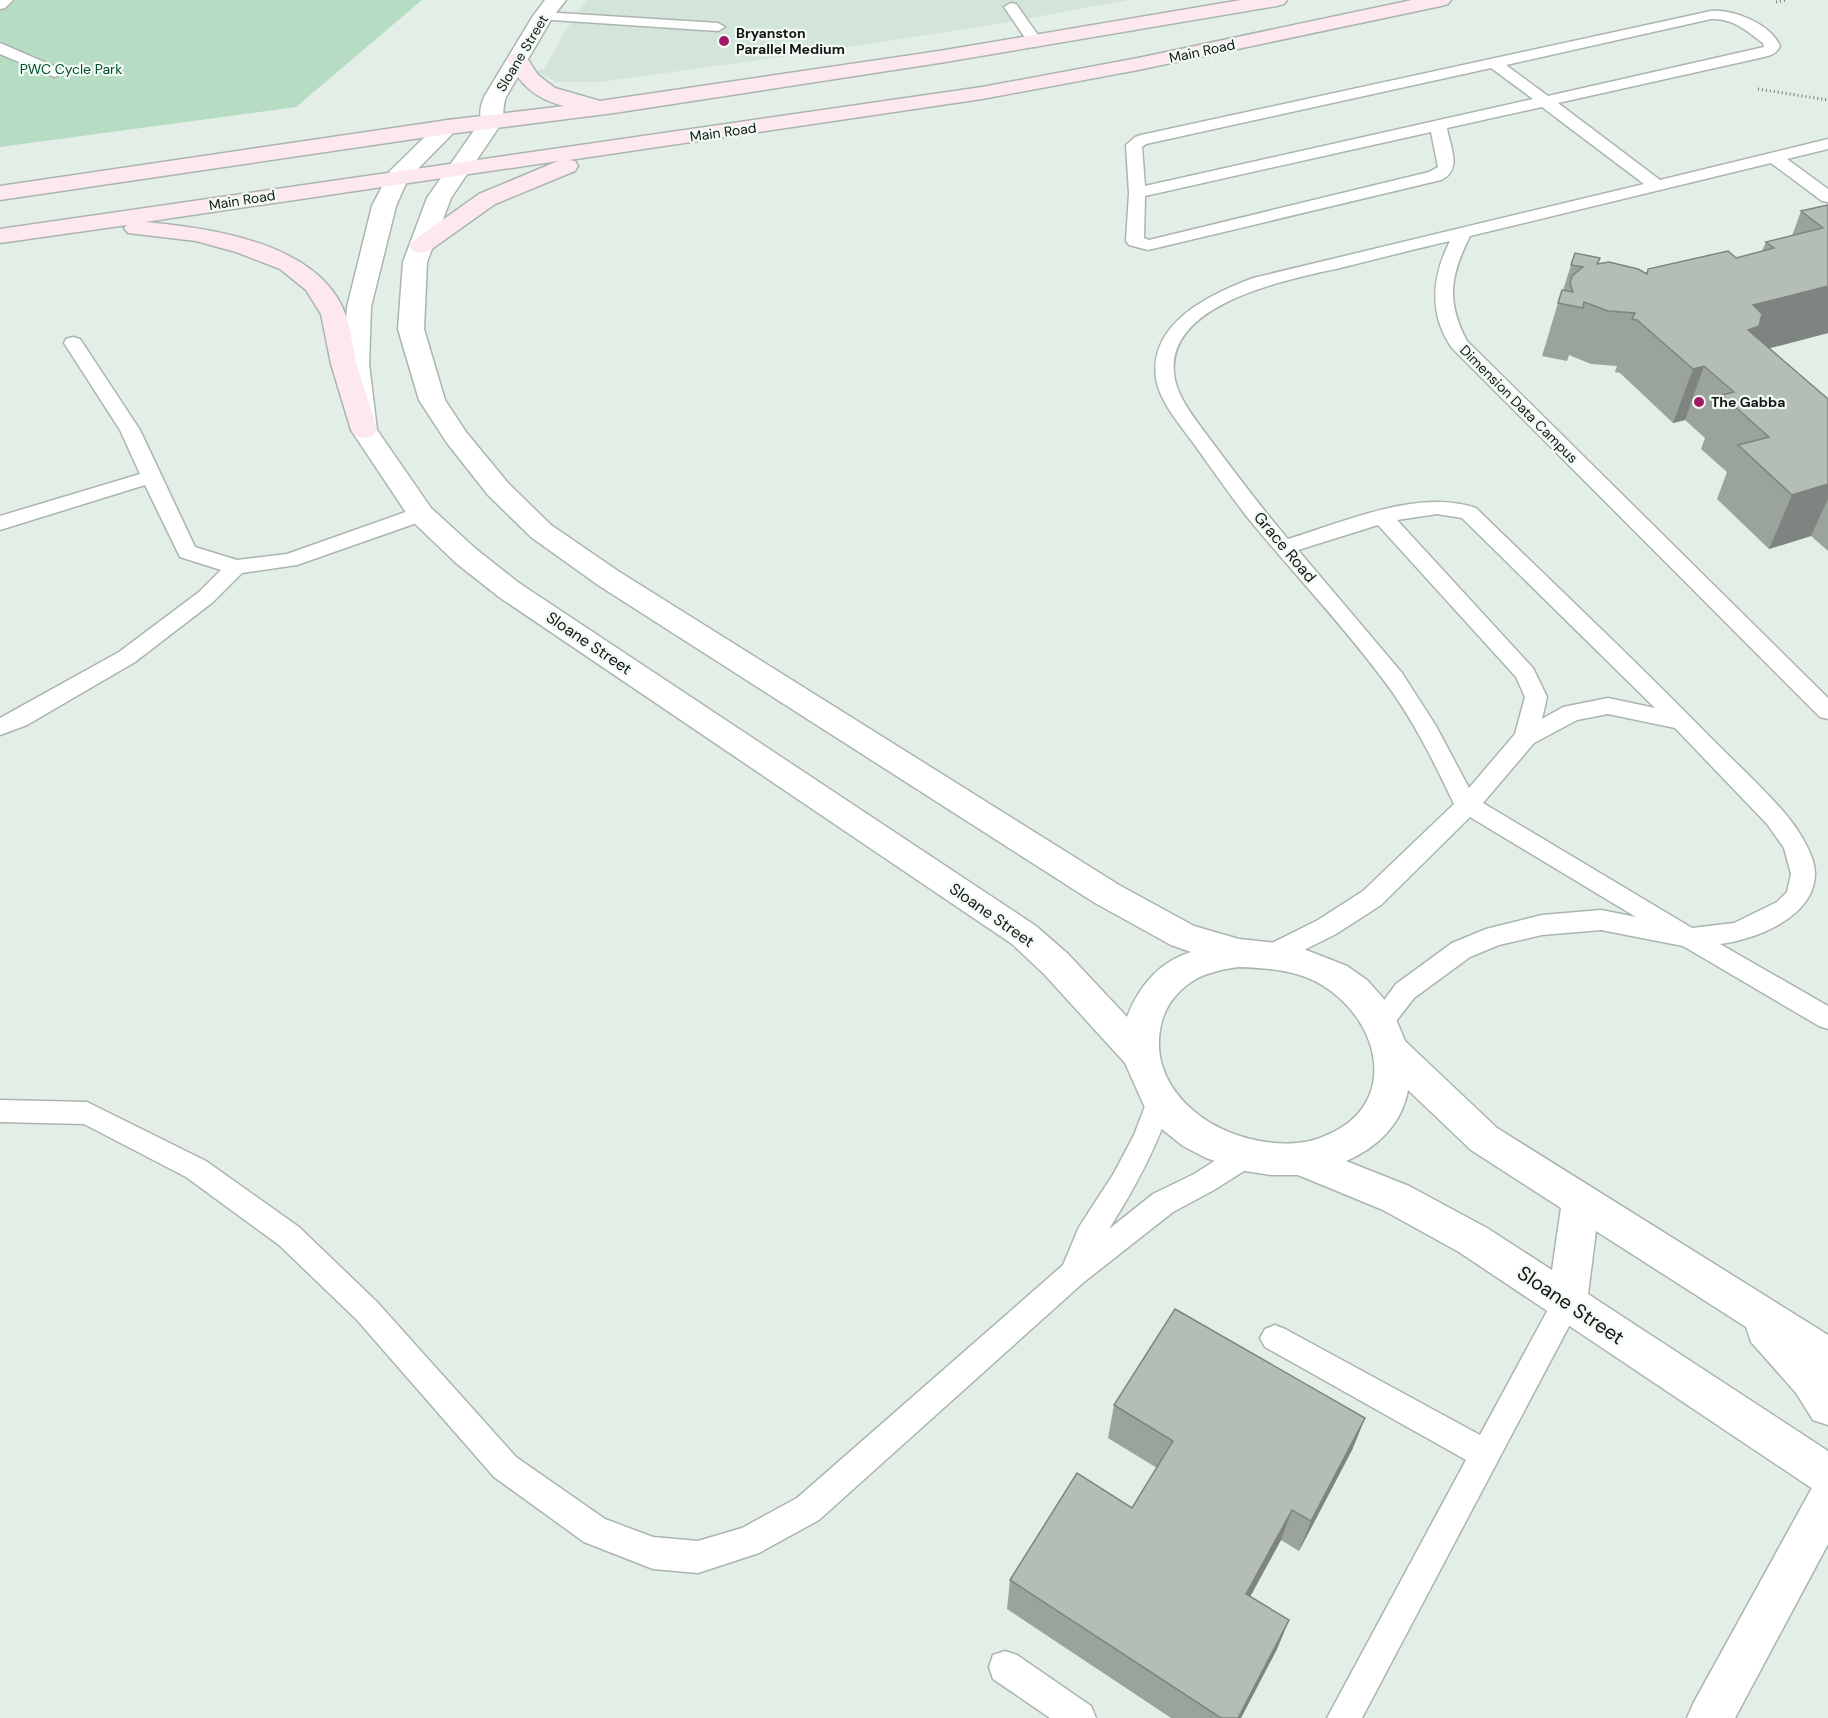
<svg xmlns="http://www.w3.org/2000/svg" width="1828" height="1718" font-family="'DM Sans',sans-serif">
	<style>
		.built { fill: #d3e5d9 }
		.green { fill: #b6dcc4 }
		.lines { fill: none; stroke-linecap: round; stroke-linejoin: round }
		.service-casing { stroke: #abb5af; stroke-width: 3 }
		.minor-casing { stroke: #abb5af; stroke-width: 3 }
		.tertiary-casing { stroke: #abb5af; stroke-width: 3 }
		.secondary-casing { stroke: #abb5af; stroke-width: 3 }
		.path { stroke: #79807c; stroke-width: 3; stroke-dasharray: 1 3; stroke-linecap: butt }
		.service { fill: #fff; fill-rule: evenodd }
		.minor { fill: #fff; fill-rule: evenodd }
		.tertiary { fill: #fff; fill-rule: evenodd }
		.secondary { fill: #fde8f0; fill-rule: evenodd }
		.wall { fill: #9ba39d }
		.shaded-wall { fill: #7e8580 }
		.building { fill: #b4beb7; stroke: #7e8580; stroke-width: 1.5 }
		.poi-dot { fill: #a11964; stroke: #f1fbf4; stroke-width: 2 }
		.labels { text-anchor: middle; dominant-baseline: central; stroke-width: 4.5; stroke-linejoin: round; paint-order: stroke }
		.far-poi-label { font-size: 14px; font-weight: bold; fill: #121614; stroke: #f1fbf4; text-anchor: start }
		.far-street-label { font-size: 14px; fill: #121614; stroke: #f1fbf4 }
		.far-park-label { font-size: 14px; fill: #014f2e; stroke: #f1fbf4 }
		.street-label { font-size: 16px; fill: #121614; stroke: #f1fbf4 }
		.near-street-label { font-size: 20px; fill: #121614; stroke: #f1fbf4 }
	</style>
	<rect width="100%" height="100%" fill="#e3eee7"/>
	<!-- built -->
	<path class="built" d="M587 0H1128L998 24 817 52 600 82H558L533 71 544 69 566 30Z"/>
	<!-- green -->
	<path class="green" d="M0 0H422L296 107 0 147Z"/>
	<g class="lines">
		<defs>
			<g id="service">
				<path d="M0 0H13L5 8 0 9Z"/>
				<path d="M1011 3 1016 4 1043 42 1040 45 1035 47 1030 45 1004 7Z"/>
				<path d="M1711 11C1733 9 1771 24 1780 46 1776 54 1772 55 1764 57L1558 103 1660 180 1828 139V149L1787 159 1828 189V202L1822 201 1771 163 1470 236C1450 276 1446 301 1467 341L1828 698V719L1820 717 1452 348C1428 313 1432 277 1450 241 1415 249 1380 258 1344 267 1292 279 1159 302 1175 380 1180 402 1199 424 1212 442 1237 475 1261 508 1288 539 1344 522 1419 488 1476 508 1554 584 1634 659 1710 737 1734 761 1760 785 1783 811 1796 826 1816 855 1815 875 1813 918 1756 939 1720 944L1828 1006V1029L1819 1026 1683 946 1601 930 1542 935 1499 945 1470 957 1414 998 1390 1029 1381 1032 1372 1029 1368 1022 1396 984 1452 943 1486 929 1542 915 1601 910 1636 917 1470 817 1381 905 1336 934 1282 961 1273 964 1264 961 1260 954 1264 947 1318 920 1363 891 1454 804C1434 762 1413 719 1385 682 1342 624 1293 573 1248 518 1229 494 1212 469 1194 444 1181 426 1159 401 1156 378 1149 322 1211 294 1253 278L1644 184 1542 107 1447 128C1450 147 1463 170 1441 180L1148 250 1129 245 1126 241 1129 193 1126 145 1135 137 1141 135ZM1711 19C1733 18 1747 31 1763 43L1764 47 1548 96 1506 65ZM1491 68 1533 99 1145 186 1142 147 1146 144ZM1431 132 1438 167 1429 172 1149 240 1144 238 1145 196ZM1437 514 1462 518 1655 708 1608 698 1563 707 1542 719 1547 697 1533 668 1397 520ZM1378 525 1516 677 1525 697 1515 734 1469 788 1436 726 1402 673 1298 550ZM1608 714 1675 728 1767 824 1784 848 1791 874 1787 892 1777 902 1734 923 1692 928 1483 803 1534 743 1577 720Z"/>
				<path d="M543 12 718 23 725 27 718 31 538 19 536 16Z"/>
				<path d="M0 43 60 69 63 72 55 77 50 75 0 54Z"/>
				<path d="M73 337 80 339 140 430 195 547 237 560 287 554 414 509 421 508 428 509 431 514 428 519 297 565 242 573 213 602 135 662 27 725 0 735V718L119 652 199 592 221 570 180 557 145 485 0 530V516L140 474 120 430 64 343 66 339Z"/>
				<path d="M1159 1090 1168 1093 1172 1101C1157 1147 1135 1188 1109 1229L1153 1194 1194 1174 1235 1148 1245 1144 1255 1148 1259 1156 1255 1164 1214 1190 1173 1212 1084 1282 819 1520 759 1553 698 1573 653 1569 584 1542 494 1477 357 1320 279 1245 186 1177 84 1124 0 1122V1100L87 1102 206 1161 299 1227 377 1302 516 1457 605 1519 653 1537 698 1541 742 1528 797 1498 1063 1265 1079 1227 1114 1173 1134 1135 1150 1093Z"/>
				<path d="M1567 1289 1577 1293 1581 1302 1577 1311 1362 1718H1327L1466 1460 1265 1347 1260 1338 1265 1329 1275 1325 1285 1329 1480 1435 1557 1293Z"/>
				<path d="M1005 1651 1017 1655 1091 1706 1096 1718H1050L993 1679 989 1667 993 1655Z"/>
			</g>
			<g id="minor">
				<path d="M545 0H566L552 18 506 97C502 106 505 118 500 126L492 128 484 126C478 117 480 107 484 97L533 16Z"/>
				<path d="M1828 1480V1544L1735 1718H1687L1694 1702 1813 1486Z"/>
			</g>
			<path id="tertiary" d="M492 114 500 116 503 121 451 198 427 262 424 329 445 400 466 432 508 483 551 525 618 571 1119 885 1194 926 1239 939 1277 943 1301 948 1347 966 1367 980 1383 998 1395 1017 1405 1041 1497 1128 1828 1335V1425L1813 1420 1796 1393 1751 1342 1746 1327 1596 1231 1588 1294 1828 1451V1495L1813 1489 1459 1252 1383 1210 1298 1175H1271L1245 1171 1206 1158 1183 1146 1163 1130 1147 1112 1125 1063 1044 974 1012 944 499 597 456 563 411 520 351 430 343 364 347 307 372 206 390 171 440 122 448 120 456 122 459 127 408 179 396 206 371 307 369 364 377 430 431 508 476 549 519 583 1036 926 1068 954 1127 1017C1139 986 1159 962 1191 952L1171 945 1095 903 598 585 531 537 488 495 447 443 419 400 398 329 403 262 427 198 484 116ZM1239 967C1268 968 1297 970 1322 985 1381 1021 1400 1104 1327 1135 1306 1145 1282 1145 1260 1141 1205 1132 1147 1086 1161 1025 1165 1005 1179 989 1196 979 1209 972 1224 969 1239 967ZM1408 1090 1471 1150 1561 1208 1552 1270 1487 1228 1409 1186 1346 1161C1377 1148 1402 1124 1408 1090Z"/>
			<g id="secondary">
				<path d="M1241 0H1287L1284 4 1277 6 939 63 614 113 448 134 0 200V186L448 120 564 106C536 99 520 85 507 59L511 55 518 53 525 55 538 75 555 88 600 101 939 51Z"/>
				<path d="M1412 0H1451L1448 4 1441 6 1138 70 982 99 569 160 575 161 578 166 575 171 495 204 429 251 421 253 413 251 409 246 413 241 479 194 558 161 145 222C211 228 321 243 346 316 351 331 353 349 357 365 363 387 371 408 377 430L373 436 364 438 355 436 351 430 331 364 321 314 306 290 280 269 236 252 196 241 128 233 124 228 127 225 0 243V229L982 87 1138 58Z"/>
			</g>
		</defs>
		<!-- service casing -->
		<use href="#service" class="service-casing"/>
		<!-- minor casing -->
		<use href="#minor" class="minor-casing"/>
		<!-- tertiary casing -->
		<use href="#tertiary" class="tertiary-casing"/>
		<!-- secondary casing -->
		<use href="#secondary" class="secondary-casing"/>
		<!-- path -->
		<g class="path">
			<path d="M1776 2 1786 0"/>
			<path d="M1758 89 1828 100"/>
		</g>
		<!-- service -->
		<use href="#service" class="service"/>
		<!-- minor -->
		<use href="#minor" class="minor"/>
		<!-- tertiary -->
		<use href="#tertiary" class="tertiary"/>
		<!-- secondary -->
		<use href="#secondary" class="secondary"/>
	</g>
	<!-- wall -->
	<g class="wall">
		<path d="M1828 205V333L1769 348 1828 399V551L1811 536 1769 549 1717 499 1727 472 1701 449 1705 438 1685 420 1673 423 1620 373 1615 372 1617 366 1591 364 1569 355 1567 361 1542 356 1558 303 1563 290 1571 265 1600 258 1598 264 1646 274 1736 258 1762 251 1766 242 1792 236 1801 211Z"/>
		<path d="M1114 1405 1365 1418 1352 1450 1299 1551 1281 1540 1250 1596 1289 1620 1277 1649 1241 1718H1171L1007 1609 1010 1580 1132 1508 1157 1468 1108 1438Z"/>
	</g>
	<!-- shaded-wall -->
	<g class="shaded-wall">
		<path d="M1828 286V333L1748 354 1739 379 1753 305Z"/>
		<path d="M1704 366 1685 420 1673 423 1693 369Z"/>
		<path d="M1828 484V499L1811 536 1769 549 1792 495Z"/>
		<path d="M1365 1418 1352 1450 1299 1551 1311 1521Z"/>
		<path d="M1292 1510 1281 1540 1236 1623 1246 1594Z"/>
		<path d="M1289 1620 1277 1649 1241 1718H1238Z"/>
	</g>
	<!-- building -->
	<g class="building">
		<path d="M1828 205V286L1753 305 1762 314 1759 326 1748 330 1828 399V484L1792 495 1738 445 1769 437 1722 395 1734 392 1704 366 1693 369 1637 320 1632 319 1635 313 1608 311 1584 302 1583 308 1558 303 1562 290 1573 292 1570 283 1572 276 1583 267 1571 265 1575 253 1600 258 1597 264 1609 262 1638 269 1647 274 1648 269 1728 251 1736 258 1774 248 1766 242 1823 228 1801 211Z"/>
		<path d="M1175 1309 1365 1418 1311 1521 1292 1510 1246 1594 1289 1620 1238 1718H1221L1010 1580 1077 1473 1132 1508 1173 1441 1114 1405Z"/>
	</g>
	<!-- markers -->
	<g class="poi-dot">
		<circle cx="724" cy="41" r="6"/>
		<circle cx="1699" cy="402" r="6"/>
	</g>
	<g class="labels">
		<!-- far-poi labels -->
		<g class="far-poi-label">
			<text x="736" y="33">Bryanston<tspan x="736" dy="16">Parallel Medium</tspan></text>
			<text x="1711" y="402">The Gabba</text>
		</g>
		<!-- far-street labels -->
		<g class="far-street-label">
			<text transform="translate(1202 51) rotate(-12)">Main Road</text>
			<text transform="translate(522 53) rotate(-59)">Sloane Street</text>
			<text transform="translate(723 132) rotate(-8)">Main Road</text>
			<text transform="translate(242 200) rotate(-9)">Main Road</text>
			<text transform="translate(1519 404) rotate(45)">Dimension Data Campus</text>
		</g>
		<!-- far-park labels -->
		<g class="far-park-label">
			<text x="71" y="69">PWC Cycle Park</text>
		</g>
		<!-- street labels -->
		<g class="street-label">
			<text transform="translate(1285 547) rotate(50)">Grace Road</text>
			<text transform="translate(589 643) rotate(34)">Sloane Street</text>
			<text transform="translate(992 915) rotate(35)">Sloane Street</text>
		</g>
		<!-- near-street labels -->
		<g class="near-street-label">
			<text transform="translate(1571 1305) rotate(34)">Sloane Street</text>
		</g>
	</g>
</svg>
